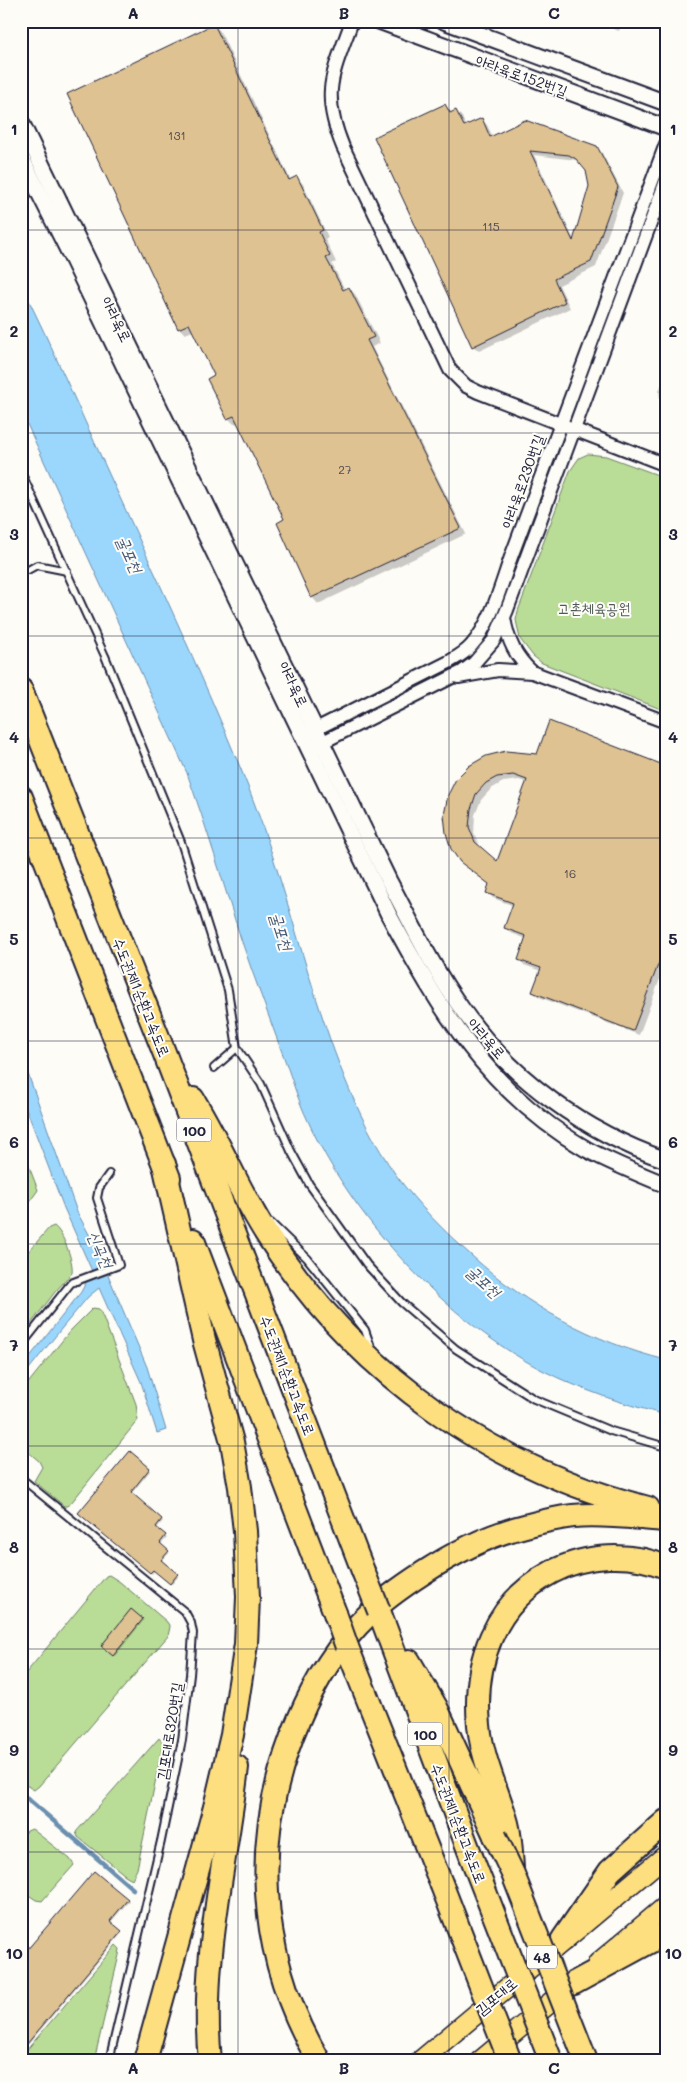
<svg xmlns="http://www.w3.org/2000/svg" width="687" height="2082" font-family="Mali,'Poor Story',sans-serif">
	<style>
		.green { fill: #b9dc96; stroke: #6e7f68 }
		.water { fill: #9bd7fc; stroke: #6b8faf }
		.shadow { fill: #0003; fill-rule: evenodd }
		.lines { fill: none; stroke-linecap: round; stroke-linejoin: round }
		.stream { stroke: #6b8faf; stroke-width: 4.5 }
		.building { fill: #dec292; stroke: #22223b; fill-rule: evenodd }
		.service-casing { stroke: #22223b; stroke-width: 10 }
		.minor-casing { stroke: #22223b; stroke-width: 16 }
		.tertiary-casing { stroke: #22223b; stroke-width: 19 }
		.primary-casing { stroke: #22223b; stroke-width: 22 }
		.motorway-casing { stroke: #22223b; stroke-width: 26 }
		.service { stroke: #fdfcf7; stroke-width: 6 }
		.minor { stroke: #fdfcf7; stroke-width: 12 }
		.tertiary { stroke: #fdfcf7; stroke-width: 15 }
		.primary { stroke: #fddf80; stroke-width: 19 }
		.motorway { stroke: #fddf80; stroke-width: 22 }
		.motorway-bridge-casing { stroke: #22223b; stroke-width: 26; stroke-linecap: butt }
		.motorway-bridge { stroke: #fddf80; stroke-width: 22 }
		.grid { fill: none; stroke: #22223b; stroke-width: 1; stroke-opacity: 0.55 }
		.labels { text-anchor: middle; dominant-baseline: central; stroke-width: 4; stroke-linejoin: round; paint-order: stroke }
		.number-label { font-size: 12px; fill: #514a51 }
		.shield { fill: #fdfcf7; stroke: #646373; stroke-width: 1 }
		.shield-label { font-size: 14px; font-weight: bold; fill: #22223b }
		.street-label { font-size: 15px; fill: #22223b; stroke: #fdfcf7 }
		.park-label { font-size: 15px; fill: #4f5a56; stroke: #fdfcf7 }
		.water-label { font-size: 16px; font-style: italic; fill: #465875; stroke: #fdfcf7 }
		.neatline { fill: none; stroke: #22223b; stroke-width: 2 }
		.grid-label { font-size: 16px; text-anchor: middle; font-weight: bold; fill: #22223b }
	</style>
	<rect width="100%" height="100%" fill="#fdfcf7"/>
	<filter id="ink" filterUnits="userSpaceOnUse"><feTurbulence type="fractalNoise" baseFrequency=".02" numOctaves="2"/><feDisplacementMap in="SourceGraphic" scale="10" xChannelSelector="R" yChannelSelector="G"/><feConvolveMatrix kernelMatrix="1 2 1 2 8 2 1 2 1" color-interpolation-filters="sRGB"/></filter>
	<g filter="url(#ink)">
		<!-- green -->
		<g class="green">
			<path d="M588 454 606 456 666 478V711L542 663 533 656 520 639 516 620 518 611 570 471 579 458Z"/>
			<path d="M21 1146 38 1190 21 1214Z"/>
			<path d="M54 1226C63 1232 74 1262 72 1273L55 1292 21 1337V1260L49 1228Z"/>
			<path d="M93 1308 99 1309 101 1312 136 1404 138 1420 71 1503 67 1506H64L34 1481 42 1467 39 1461 21 1446V1392L70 1331Z"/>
			<path d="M109 1575 120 1582 167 1622 170 1627 168 1636 39 1786 34 1790 21 1782V1679L106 1576Z"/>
			<path d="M159 1738 163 1743 160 1759 137 1869 132 1879 125 1875 78 1837 76 1832Z"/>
			<path d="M32 1829 70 1859 74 1865 42 1901 36 1900 21 1890V1838L27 1831Z"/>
			<path d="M116 1945 120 1949 119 1955 94 2061H24L23 2057 25 2052Z"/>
		</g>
		<!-- water -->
		<g class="water">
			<path d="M21 284C52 347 80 411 109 474 154 571 199 668 240 767 268 833 287 903 308 972 330 1042 353 1114 396 1175 418 1205 444 1231 472 1256 527 1306 593 1342 666 1360V1415C623 1404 581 1390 542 1370 447 1321 353 1219 309 1123 297 1099 290 1072 280 1047 267 1011 253 975 241 939 223 883 207 828 187 773L21 411Z"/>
			<path d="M21 1054 77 1212 98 1251 147 1367 166 1430 157 1433 141 1382 99 1288 88 1297 62 1328 21 1379V1368L81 1292 92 1271 64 1208 21 1095Z"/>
		</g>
		<!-- shadow -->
		<g class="shadow">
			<path d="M592 21H623L619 31Z"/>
			<path d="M641 21H666V31Z"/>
			<path d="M214 25 220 31 291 181 297 178 303 184 328 237 325 239 336 262 332 264 345 290 349 288 355 294 380 343 372 347 466 534 318 604 312 597 285 519 238 423 234 424 228 418 216 376 193 331 185 334 179 328Z"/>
			<path d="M445 105 452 113 456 111 462 117 466 127 481 119 487 125 493 137 596 147 602 153 623 193 596 267 559 285 570 308 479 351 473 346ZM534 155 576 160 584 166 590 177 591 186 574 240Z"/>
			<path d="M666 350V363L662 359Z"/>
			<path d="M666 373V410L660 400 659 391Z"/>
			<path d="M470 767H666V963L639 1035 539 997 533 992 541 971 524 965 519 959 527 939 511 933 505 927 514 906 493 898 487 892 490 885 461 862ZM519 780 528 783 498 863 480 847 474 833 475 815 481 800 491 789 503 782Z"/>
			<path d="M21 1239 29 1245 21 1254Z"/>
			<path d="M21 1453 27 1458 21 1465Z"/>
			<path d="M130 1453 150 1471 131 1494 163 1521 156 1529 167 1538 160 1545 169 1553 161 1562 178 1577 172 1584 155 1570 152 1574 80 1513Z"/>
			<path d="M131 1611 143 1621 115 1656 103 1646Z"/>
			<path d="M94 1872 129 1901 110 1923 122 1933 21 2053V1959Z"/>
		</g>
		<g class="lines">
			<!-- stream -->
			<path class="stream" d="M21 1793 133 1889"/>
		</g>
		<!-- building -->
		<g class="building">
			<path d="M214 24 289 180 297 176 323 230 319 232 330 256 326 258 343 290 349 287 374 337 367 340 461 528 311 598 277 523 284 519 234 416 227 419 207 379 214 375 189 324 178 329 67 94Z"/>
			<path d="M445 104 450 113 456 110 464 126 482 118 490 137 525 120 597 146 618 187 591 262 554 279 565 302 472 347 374 137ZM530 151 569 155 576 159 586 171 589 186 573 241Z"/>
			<path d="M549 721 666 766V944L633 1031 532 992 541 968 518 960 526 936 504 928 513 903 486 893 489 884 460 862 451 849 446 833 444 815 448 795 456 779 469 766 486 756 506 751 537 754ZM513 775 527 780 497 861 475 842 469 827 471 809 476 794 486 783 497 777Z"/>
			<path d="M130 1451 150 1468 131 1492 162 1519 156 1527 166 1535 160 1543 169 1551 161 1560 178 1574 170 1584 153 1570 150 1573 78 1513Z"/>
			<path d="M131 1609 143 1619 113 1656 101 1646Z"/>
			<path d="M94 1871 128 1899 110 1921 122 1931 21 2051V1957Z"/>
		</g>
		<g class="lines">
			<defs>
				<g id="service">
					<path d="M21 472 105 656 181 842 228 990 237 1048 261 1084 291 1151 309 1184 367 1265 402 1303 456 1349 534 1399 611 1431 666 1447"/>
					<path d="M28 570 37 565 67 571"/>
					<path d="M214 1068 237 1048"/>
					<path d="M271 1223 307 1258 365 1330 371 1347"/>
					<path d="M21 1346 71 1283 119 1265 97 1198 99 1188 109 1174"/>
					<path d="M21 1478 185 1612 191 1623 193 1633 190 1675 182 1740 161 1841 109 2061"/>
				</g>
				<g id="minor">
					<path d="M352 21C333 74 320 91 343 147L450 370 466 386 478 392 666 465"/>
					<path d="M504 618C508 641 515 656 532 672"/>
					<path d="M458 677 498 670 532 672 666 722"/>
					<path d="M308 733 449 662C457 657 465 653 471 646 491 624 501 585 511 557L666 144"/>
					<path d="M315 746 462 672 474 663 494 640 507 610 666 181"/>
				</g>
				<g id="tertiary">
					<path d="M379 21 666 128"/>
					<path d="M444 21 666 103"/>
					<path d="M21 122 389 881C412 924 433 969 462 1009 511 1079 585 1132 666 1160"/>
					<path d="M21 157 73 260 389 915C440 1010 489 1093 586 1149 612 1163 639 1174 666 1185"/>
				</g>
				<g id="primary">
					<path d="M598 1963 666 1906"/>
					<path d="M420 2061 666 1855"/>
					<path d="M480 2061 569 1987"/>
				</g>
				<g id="motorway">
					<path d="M21 690 164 1052 363 1571"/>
					<path d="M21 797 169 1178"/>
					<path d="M193 1099C221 1144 240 1194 269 1238 357 1373 492 1469 648 1508"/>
					<path d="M193 1240 335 1613"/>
					<path d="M379 1611 471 1856"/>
					<path d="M347 1647 441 1883"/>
					<path d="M409 1661 436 1707 495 1836"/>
					<path d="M512 1869C511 1854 511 1838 507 1823 498 1791 482 1760 479 1725 473 1662 494 1603 552 1572 586 1554 630 1552 666 1567"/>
					<path d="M563 1939 610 1871 666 1821"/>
					<path d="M574 1983 666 1933"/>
					<path d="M145 2061 215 1807 232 1735 246 1644 248 1597 245 1531 240 1487 232 1442 204 1340 164 1164"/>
					<path d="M210 2061C200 1963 226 1864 237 1767"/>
					<path d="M319 2061C256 1953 250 1833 299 1719 314 1683 339 1642 368 1615 384 1599 403 1586 423 1573 454 1553 488 1535 525 1526 540 1522 557 1518 573 1516 603 1513 636 1518 666 1520"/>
				</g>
			</defs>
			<!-- service casing -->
			<use href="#service" class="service-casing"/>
			<!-- minor casing -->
			<use href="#minor" class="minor-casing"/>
			<!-- tertiary casing -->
			<use href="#tertiary" class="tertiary-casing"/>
			<!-- primary casing -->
			<use href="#primary" class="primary-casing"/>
			<!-- motorway casing -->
			<use href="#motorway" class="motorway-casing"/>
			<!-- service -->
			<use href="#service" class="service"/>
			<!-- minor -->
			<use href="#minor" class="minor"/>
			<!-- tertiary -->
			<use href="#tertiary" class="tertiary"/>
			<!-- primary -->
			<use href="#primary" class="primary"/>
			<!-- motorway -->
			<use href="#motorway" class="motorway"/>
			<defs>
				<g id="motorway-bridge">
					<path d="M363 1571 379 1611"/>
					<path d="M335 1613 347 1647"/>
					<path d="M495 1836 513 1874 586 2061"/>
					<path d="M471 1856 551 2061"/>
					<path d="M441 1883 510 2061"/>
				</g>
			</defs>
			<!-- motorway-bridge casing -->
			<use href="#motorway-bridge" class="motorway-bridge-casing"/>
			<!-- motorway-bridge -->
			<use href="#motorway-bridge" class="motorway-bridge"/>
		</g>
	</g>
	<!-- grid -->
	<path class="grid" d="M238 21V2061M449 21V2061M21 230H666M21 433H666M21 636H666M21 838H666M21 1041H666M21 1244H666M21 1446H666M21 1649H666M21 1852H666"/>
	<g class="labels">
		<!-- number labels -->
		<g class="number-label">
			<text x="177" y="135">131</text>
			<text x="491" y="226">115</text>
			<text x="345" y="469">27</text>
			<text x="570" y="873">16</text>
		</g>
		<!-- shield labels -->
		<g class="shield">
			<rect x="176.5" y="1118.5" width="35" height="23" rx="4"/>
			<rect x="407.5" y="1722.5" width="35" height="23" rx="4"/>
			<rect x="527" y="1945.5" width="30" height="23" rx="4"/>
		</g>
		<g class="shield-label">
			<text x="194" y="1130">100</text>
			<text x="425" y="1734">100</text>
			<text x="542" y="1957">48</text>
		</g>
		<!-- street labels -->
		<g class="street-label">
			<text transform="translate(522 75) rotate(20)">아라육로152번길</text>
			<text transform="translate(117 319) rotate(64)">아라육로</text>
			<text transform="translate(522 481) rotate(-70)">아라육로230번길</text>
			<text transform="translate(294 684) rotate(65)">아라육로</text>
			<text transform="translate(142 997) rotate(68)">수도권제1순환고속도로</text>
			<text transform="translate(487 1038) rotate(49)">아라육로</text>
			<text transform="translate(288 1375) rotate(69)">수도권제1순환고속도로</text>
			<text transform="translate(169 1731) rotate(-81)">김포대로320번길</text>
			<text transform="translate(459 1823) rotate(69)">수도권제1순환고속도로</text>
			<text transform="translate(496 1996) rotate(-40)">김포대로</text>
		</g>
		<!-- park labels -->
		<g class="park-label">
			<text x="594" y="608">고촌체육공원</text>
		</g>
		<!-- water labels -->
		<g class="water-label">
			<text transform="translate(130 554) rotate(65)">굴포천</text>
			<text transform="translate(282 931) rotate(72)">굴포천</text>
			<text transform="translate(101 1249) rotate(66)">신곡천</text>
			<text transform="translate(484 1281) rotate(42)">굴포천</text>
		</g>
	</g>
	<!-- margin -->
	<rect width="687" height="2082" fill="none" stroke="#fdfcf7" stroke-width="55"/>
	<rect x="28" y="28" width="632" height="2026" class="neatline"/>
	<g class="grid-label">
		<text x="133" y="19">A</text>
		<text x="344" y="19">B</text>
		<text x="554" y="19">C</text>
		<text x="14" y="135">1</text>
		<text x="673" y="135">1</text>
		<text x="14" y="337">2</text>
		<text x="673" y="337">2</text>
		<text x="14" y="540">3</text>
		<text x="673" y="540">3</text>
		<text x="14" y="743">4</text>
		<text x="673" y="743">4</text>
		<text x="14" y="945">5</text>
		<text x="673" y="945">5</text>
		<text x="14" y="1148">6</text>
		<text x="673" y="1148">6</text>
		<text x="14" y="1351">7</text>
		<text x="673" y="1351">7</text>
		<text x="14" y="1553">8</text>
		<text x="673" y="1553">8</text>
		<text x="14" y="1756">9</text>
		<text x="673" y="1756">9</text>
		<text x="14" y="1959">10</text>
		<text x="673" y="1959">10</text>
		<text x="133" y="2074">A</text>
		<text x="344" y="2074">B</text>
		<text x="554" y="2074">C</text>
	</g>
</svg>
